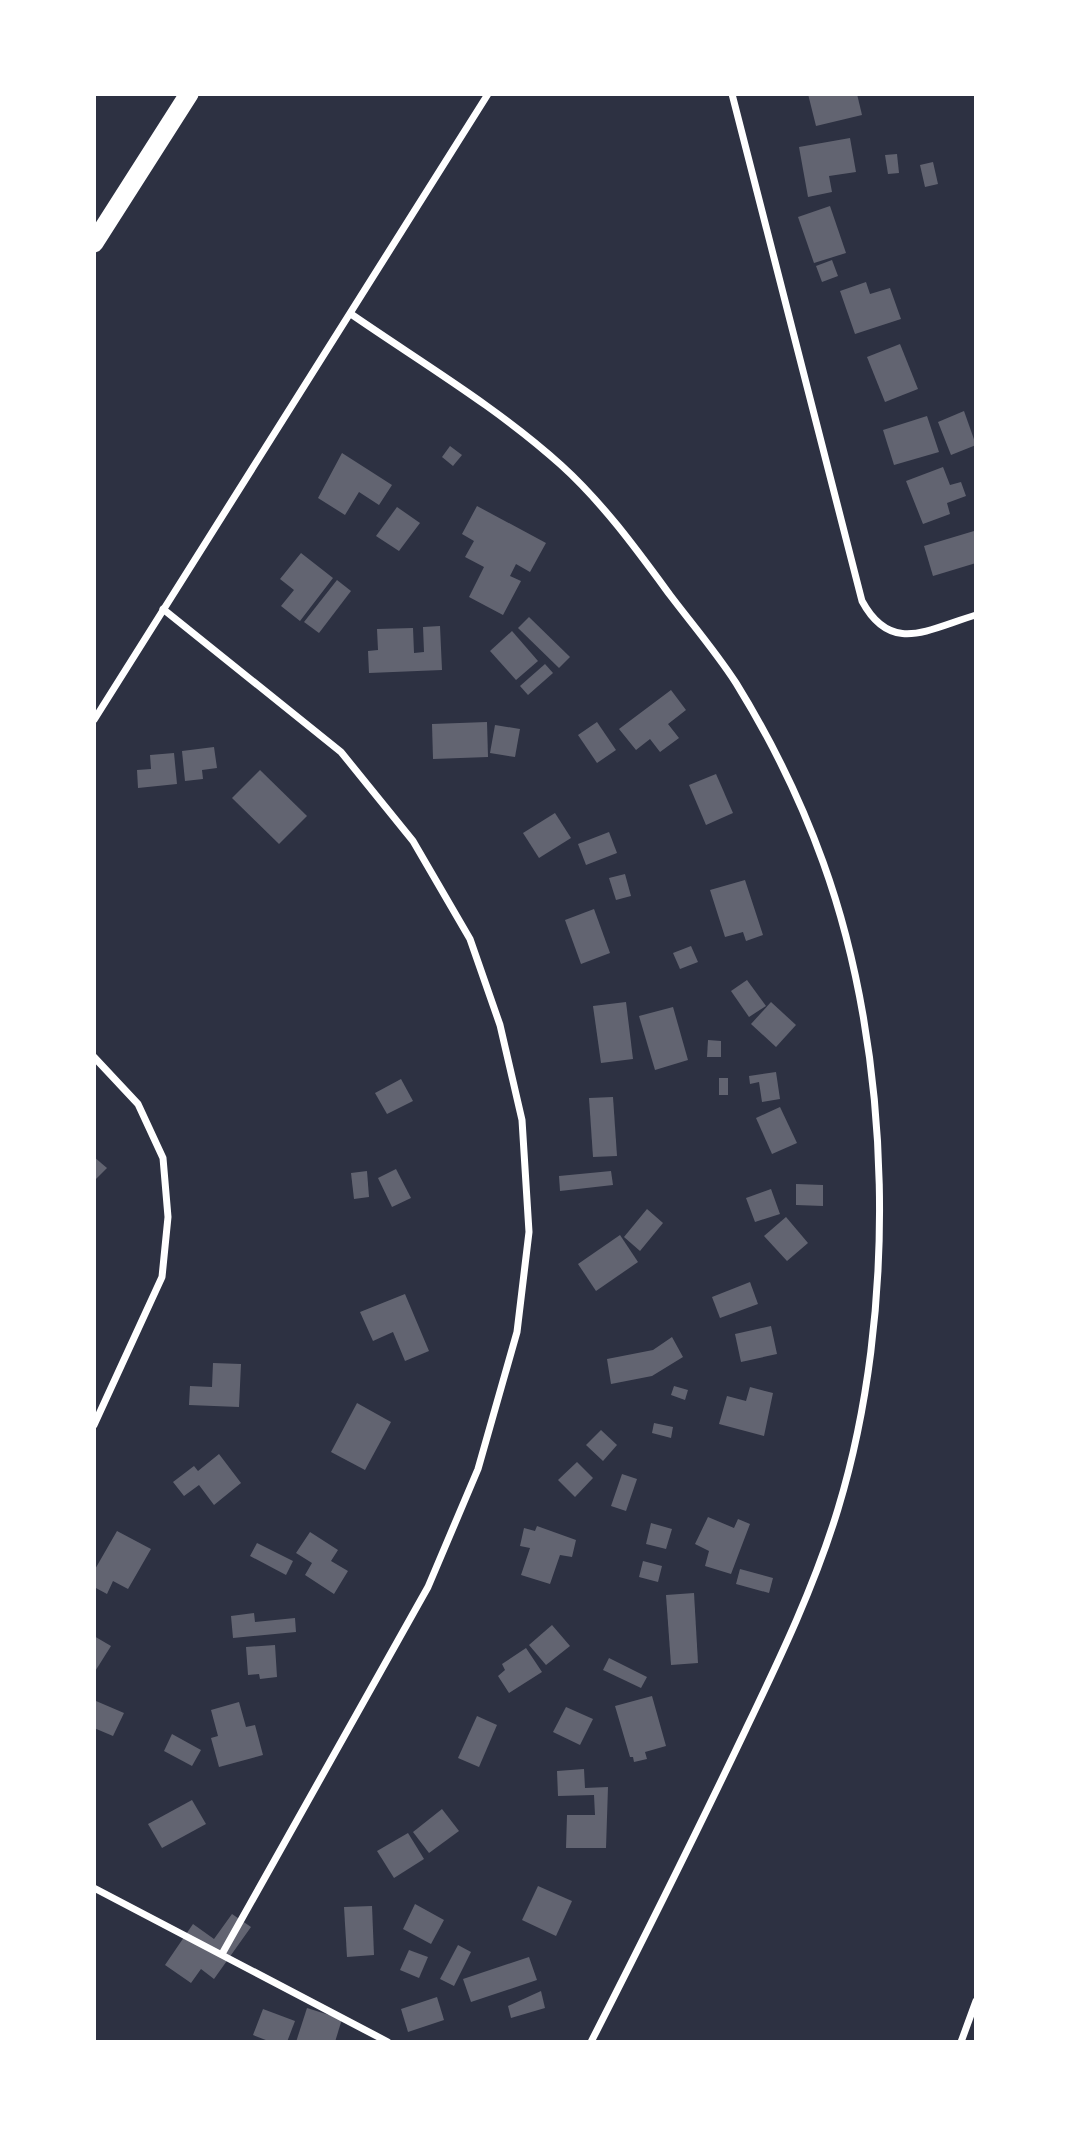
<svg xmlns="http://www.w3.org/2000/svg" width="1070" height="2136" font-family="'PT Sans',sans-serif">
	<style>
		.building { fill: #626471 }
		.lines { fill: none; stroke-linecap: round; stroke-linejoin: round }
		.minor { stroke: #fff; stroke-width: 7 }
		.trunk { stroke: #fff; stroke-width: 19 }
	</style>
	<rect width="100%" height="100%" fill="#2d3142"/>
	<!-- building -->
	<g class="building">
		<path d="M808 94H857L862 115 816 126Z"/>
		<path d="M850 138 856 172 829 176 832 192 808 197 799 147Z"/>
		<path d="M897 154 899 173 888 174 885 155Z"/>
		<path d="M933 162 938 184 925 187 920 165Z"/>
		<path d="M830 206 846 253 814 263 798 217Z"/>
		<path d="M832 260 838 276 822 282 816 266Z"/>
		<path d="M866 282 870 294 890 288 901 319 855 334 840 291Z"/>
		<path d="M900 344 918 389 885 402 867 357Z"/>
		<path d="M964 411 976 445 951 455 938 422Z"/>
		<path d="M927 416 939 452 894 465 883 430Z"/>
		<path d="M450 446 462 455 453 466 442 457Z"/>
		<path d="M342 453 392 485 379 505 359 492 345 515 318 498Z"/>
		<path d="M943 467 950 485 961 482 966 496 947 503 950 514 923 524 906 481Z"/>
		<path d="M477 506 546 543 530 572 516 564 510 576 521 581 503 615 469 597 484 567 465 557 474 541 462 534Z"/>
		<path d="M397 507 420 523 399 551 376 536Z"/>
		<path d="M974 531 976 563 933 576 924 546Z"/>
		<path d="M301 553 333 578 300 621 281 606 294 590 280 579Z"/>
		<path d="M337 580 351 591 319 633 304 622Z"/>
		<path d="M529 617 570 657 559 668 518 628Z"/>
		<path d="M440 626 442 670 369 673 368 651 378 650 377 629 413 628 414 653 424 652 423 627Z"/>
		<path d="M512 631 538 661 516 680 490 651Z"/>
		<path d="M545 664 553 673 528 695 520 686Z"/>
		<path d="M671 690 686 710 668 724 679 738 660 752 650 739 636 750 619 729Z"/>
		<path d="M487 722 488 757 433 759 432 724Z"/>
		<path d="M597 722 616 750 597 763 578 735Z"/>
		<path d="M495 725 520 729 515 757 490 753Z"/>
		<path d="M214 747 217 768 202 770 203 779 185 781 182 751Z"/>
		<path d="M174 753 177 784 138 788 137 770 151 769 150 755Z"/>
		<path d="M260 770 307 816 279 844 232 798Z"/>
		<path d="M716 774 733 813 706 825 689 785Z"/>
		<path d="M555 813 571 838 539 858 523 833Z"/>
		<path d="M609 832 617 853 586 865 578 844Z"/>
		<path d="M625 874 631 896 616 900 609 878Z"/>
		<path d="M745 880 763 935 746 941 743 932 725 937 710 890Z"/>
		<path d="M594 909 610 953 581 964 565 920Z"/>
		<path d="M691 946 698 962 680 969 673 953Z"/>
		<path d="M747 980 766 1006 749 1017 731 991Z"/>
		<path d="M626 1002 633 1059 601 1063 593 1006Z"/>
		<path d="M771 1002 796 1025 776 1047 751 1024Z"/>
		<path d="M673 1007 688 1060 655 1070 639 1016Z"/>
		<path d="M708 1040 721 1041V1057H707Z"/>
		<path d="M776 1072 780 1099 762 1102 759 1082 750 1084 749 1076Z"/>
		<rect x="719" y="1078" width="9" height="17"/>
		<path d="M401 1079 413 1101 387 1114 375 1093Z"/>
		<path d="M613 1097 617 1156 593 1157 589 1098Z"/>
		<path d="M780 1107 797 1143 772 1154 756 1118Z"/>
		<path d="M94 1157 107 1168 94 1181Z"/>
		<path d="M396 1169 411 1198 392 1207 378 1178Z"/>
		<path d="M367 1171 369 1197 354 1199 351 1173Z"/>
		<path d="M611 1171 613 1185 560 1191 559 1176Z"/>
		<path d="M796 1184 823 1185V1206L796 1205Z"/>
		<path d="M771 1189 780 1214 755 1222 746 1198Z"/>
		<path d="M647 1209 663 1223 640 1251 624 1237Z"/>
		<path d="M786 1217 808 1243 787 1261 764 1236Z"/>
		<path d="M620 1235 638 1262 596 1291 578 1264Z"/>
		<path d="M750 1282 758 1304 720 1318 712 1297Z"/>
		<path d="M405 1294 429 1351 405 1361 393 1332 373 1341 360 1312Z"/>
		<path d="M771 1326 777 1354 741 1362 735 1334Z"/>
		<path d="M672 1337 683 1357 652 1376 611 1384 607 1359 653 1350Z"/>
		<path d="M213 1363 241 1364 239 1407 189 1405 190 1386 212 1387Z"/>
		<path d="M674 1386 688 1390 685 1400 671 1395Z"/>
		<path d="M750 1387 773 1393 764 1436 719 1424 727 1396 746 1401Z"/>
		<path d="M357 1403 391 1422 365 1470 331 1452Z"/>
		<path d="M654 1423 673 1427 671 1438 652 1433Z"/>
		<path d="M601 1430 617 1445 603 1461 586 1445Z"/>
		<path d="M219 1454 241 1483 214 1505 199 1485 184 1496 173 1482 194 1466 198 1471Z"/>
		<path d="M577 1462 593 1478 575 1497 558 1480Z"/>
		<path d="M622 1474 637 1479 626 1511 611 1506Z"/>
		<path d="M708 1517 734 1528 738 1519 750 1524 731 1574 705 1566 709 1551 695 1544Z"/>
		<path d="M651 1523 672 1529 666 1549 646 1544Z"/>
		<path d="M537 1526 576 1540 572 1557 560 1555 550 1584 521 1575 530 1548 520 1546 524 1528 535 1531Z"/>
		<path d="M117 1531 151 1549 128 1589 113 1581 107 1594 94 1587V1571Z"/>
		<path d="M310 1532 338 1550 331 1561 348 1571 334 1594 305 1575 312 1563 296 1553Z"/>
		<path d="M257 1543 293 1561 286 1575 250 1556Z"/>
		<path d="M643 1561 662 1566 658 1582 639 1577Z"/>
		<path d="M740 1569 773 1578 769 1593 736 1584Z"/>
		<path d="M694 1593 698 1663 671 1665 666 1595Z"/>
		<path d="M254 1613 255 1622 295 1618 296 1632 233 1638 231 1616Z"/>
		<path d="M552 1625 570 1646 546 1665 529 1645Z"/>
		<path d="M94 1636 111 1646 94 1673Z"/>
		<path d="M275 1645 277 1677 260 1679 259 1674 248 1675 246 1647Z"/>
		<path d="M526 1648 542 1672 509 1693 498 1676 505 1670 502 1664Z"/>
		<path d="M609 1658 647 1677 641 1688 603 1670Z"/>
		<path d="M652 1696 666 1746 645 1752 647 1759 634 1762 633 1757H630L615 1706Z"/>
		<path d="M96 1701 124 1713 113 1736 94 1728Z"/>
		<path d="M239 1702 246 1727 255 1725 263 1755 219 1767 211 1738 218 1736 211 1710Z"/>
		<path d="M566 1707 593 1719 580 1745 553 1732Z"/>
		<path d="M477 1716 497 1725 479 1767 458 1758Z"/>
		<path d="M172 1734 201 1750 192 1766 164 1751Z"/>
		<path d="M584 1769 585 1788 608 1787 606 1848H566L567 1815H595L594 1795 558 1796 557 1771Z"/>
		<path d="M192 1800 206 1824 162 1848 148 1824Z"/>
		<path d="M442 1809 459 1831 429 1853 413 1832Z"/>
		<path d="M408 1833 424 1859 394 1878 377 1851Z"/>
		<path d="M538 1886 572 1901 556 1936 522 1920Z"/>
		<path d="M415 1904 444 1920 431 1944 403 1929Z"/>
		<path d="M372 1906 374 1955 347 1957 344 1907Z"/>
		<path d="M232 1914 251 1927 214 1979 201 1969 191 1983 165 1965 193 1924 214 1939Z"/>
		<path d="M458 1945 471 1952 454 1986 440 1979Z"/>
		<path d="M409 1950 428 1957 419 1978 400 1970Z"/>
		<path d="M529 1957 537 1980 471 2002 463 1979Z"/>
		<path d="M541 1991 545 2008 511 2018 508 2006Z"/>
		<path d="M437 1997 444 2020 408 2032 401 2009Z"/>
		<path d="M307 2008 342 2019 335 2042H296Z"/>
		<path d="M263 2009 295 2021 287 2042H271L253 2035Z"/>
	</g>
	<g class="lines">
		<!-- minor -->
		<g class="minor">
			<path d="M732 94 862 601C891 655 928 629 976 615"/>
			<path d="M351 314C422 363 498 408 561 465 603 503 637 550 670 595 692 624 716 652 736 683 770 738 801 801 823 862 893 1055 898 1312 838 1509 815 1585 780 1658 746 1729 696 1834 644 1938 591 2042"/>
			<path d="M163 609 341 752 413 841 470 939 500 1025 522 1120 529 1232 517 1332 478 1469 428 1587 222 1954"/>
			<path d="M94 720 488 94"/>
			<path d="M94 1057 138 1104 163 1158 168 1217 162 1277 94 1425"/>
			<path d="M94 1888 388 2042"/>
			<path d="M961 2042 976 2001"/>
		</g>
		<!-- trunk -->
		<path class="trunk" d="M94 243 189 94"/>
	</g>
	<!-- border -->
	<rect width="1070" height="2136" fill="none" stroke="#ffffff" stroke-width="192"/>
</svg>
